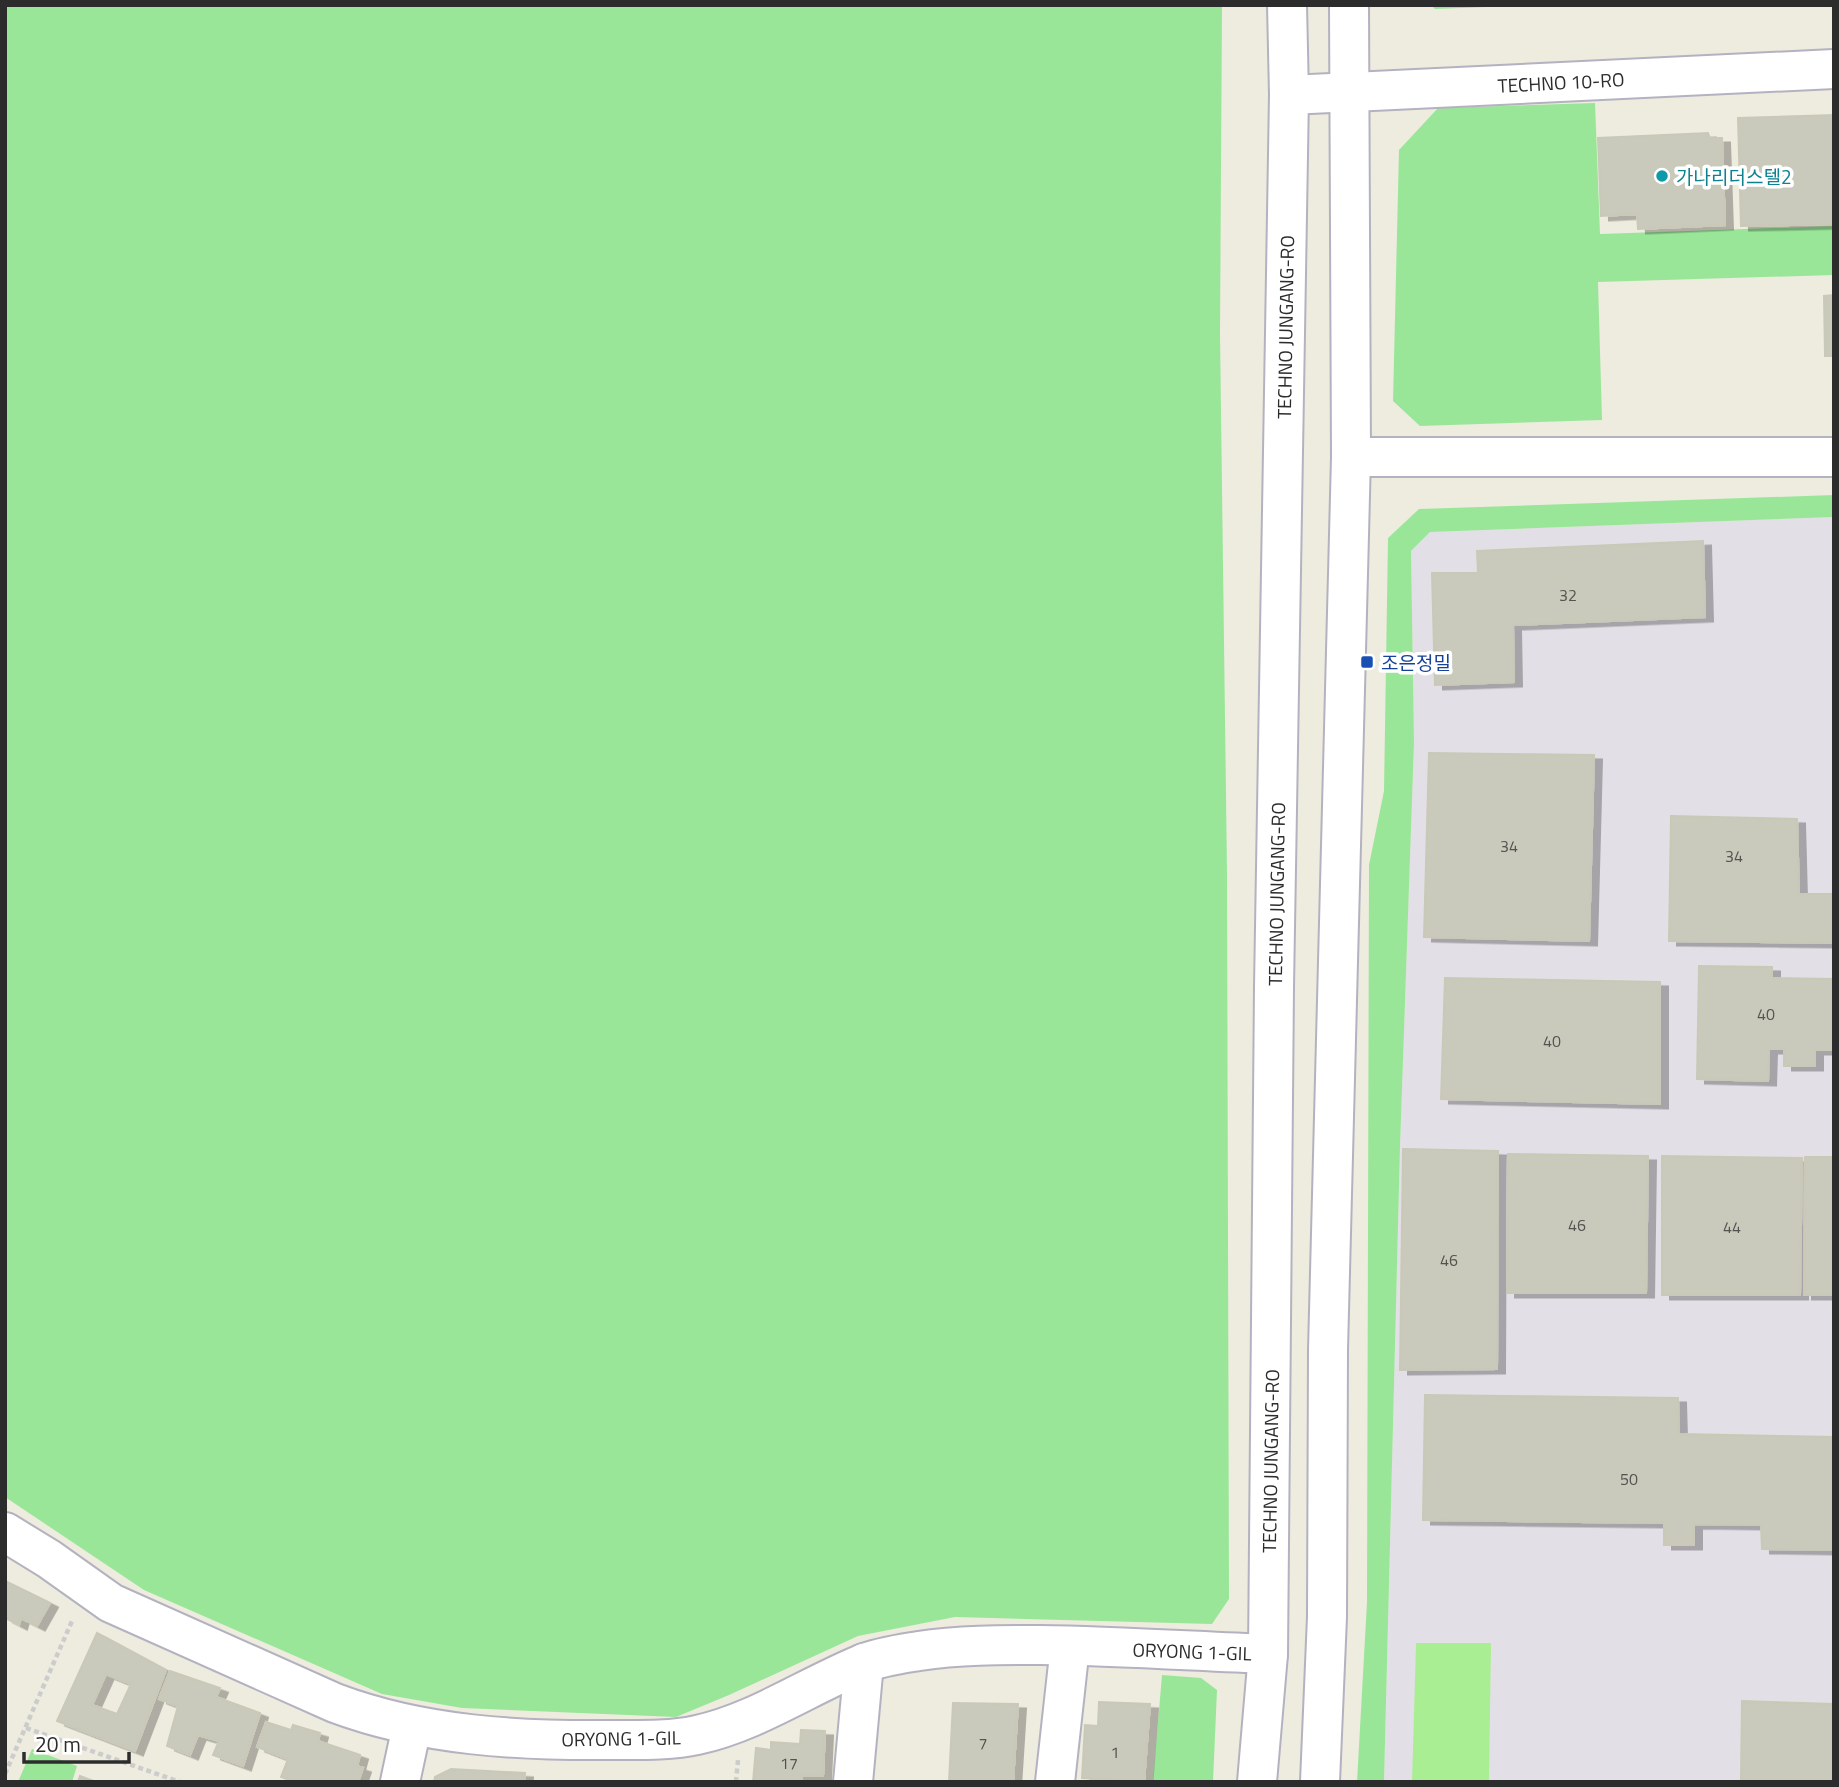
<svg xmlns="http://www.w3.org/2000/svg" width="1839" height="1787" font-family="'Titillium Web','Noto Sans KR',sans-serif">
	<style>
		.industrial { fill: #e3dfe6 }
		.green { fill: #99e699 }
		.pitch { fill: #aaee94 }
		.building { fill: #c9c9bc; stroke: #cac9b7; stroke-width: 2; fill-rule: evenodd; filter: url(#shadow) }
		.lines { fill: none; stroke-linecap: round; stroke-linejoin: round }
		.minor-casing { stroke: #b4b2c0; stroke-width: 42 }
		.tertiary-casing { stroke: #b4b2c0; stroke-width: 42 }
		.secondary-casing { stroke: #b4b2c0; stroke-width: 42 }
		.path { stroke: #ccc; stroke-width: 4.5; stroke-dasharray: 5 3.5; stroke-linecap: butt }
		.minor { stroke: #fff; stroke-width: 38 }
		.tertiary { stroke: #fff; stroke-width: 38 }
		.secondary { stroke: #fff; stroke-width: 38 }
		.culture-dot { fill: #0f9aa8; stroke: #fff; stroke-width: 2.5 }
		.transit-dot { fill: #1a4fb4; stroke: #fff; stroke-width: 2.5 }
		.labels { text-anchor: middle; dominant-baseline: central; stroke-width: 7; stroke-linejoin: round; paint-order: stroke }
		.number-label { font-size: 16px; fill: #535350 }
		.street-label { font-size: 19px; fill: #2c2c2c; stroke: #fff }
		.culture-label { font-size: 19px; fill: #0d838f; stroke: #fff; text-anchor: start }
		.transit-label { font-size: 19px; fill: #164399; stroke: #fff; text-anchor: start }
	</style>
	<defs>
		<filter id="shadow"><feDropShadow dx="8" dy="4.5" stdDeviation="0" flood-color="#0004"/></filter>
	</defs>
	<rect width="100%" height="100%" fill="#eeecde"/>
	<!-- industrial -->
	<path class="industrial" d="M1834 517V1782H1384L1400 1147 1414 742 1411 551 1430 532Z"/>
	<!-- green -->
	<g class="green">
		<path d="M5 5H1222L1220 334 1227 872 1229 1599 1212 1624 955 1617 858 1636 729 1695 676 1717 462 1708 382 1694 144 1590 5 1497Z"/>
		<path d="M1431 5H1542L1435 9Z"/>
		<path d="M1595 103 1600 234 1834 226V275L1598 282 1602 420 1420 426 1393 401 1399 150 1438 108Z"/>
		<path d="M1834 495V517L1430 532 1411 551 1414 742 1400 1147 1384 1782H1357L1367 1602 1369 865 1384 791 1388 538 1419 509Z"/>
		<path d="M1162 1675 1201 1678 1217 1690 1213 1782H1153Z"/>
		<path d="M32 1749 77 1766 72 1782H18Z"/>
	</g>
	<!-- pitch -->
	<path class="pitch" d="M1416 1643H1491L1489 1782H1412Z"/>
	<!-- building -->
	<g class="building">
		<path d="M1834 115V224L1741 226 1738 118Z"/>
		<path d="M1708 133 1710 138H1722L1725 225 1638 229 1637 214 1601 216 1598 138Z"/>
		<path d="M1834 295V356H1825L1824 296Z"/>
		<path d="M1703 541 1705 617 1513 625 1514 682 1435 685 1432 573H1478L1477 551Z"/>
		<path d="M1429 753 1594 755 1589 941 1424 937Z"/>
		<path d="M1671 816 1797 819 1799 894H1834V943L1669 941Z"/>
		<path d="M1699 966 1772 967V978L1834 979V1050H1815V1066H1784V1049H1769L1768 1081 1697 1079Z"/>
		<path d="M1445 978 1660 982V1104L1441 1099Z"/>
		<path d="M1403 1149 1498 1151 1497 1369 1400 1370Z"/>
		<path d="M1508 1154 1648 1156 1646 1293H1507Z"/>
		<path d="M1662 1156 1802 1158 1800 1295H1662Z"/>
		<path d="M1805 1157H1834V1295H1804Z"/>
		<path d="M1425 1395 1678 1398 1679 1434 1834 1437V1550L1762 1549 1761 1525 1694 1524V1545H1664V1523L1423 1520Z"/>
		<path d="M5 1581 50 1603 37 1626 21 1618 19 1625 5 1618Z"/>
		<path d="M97 1633 166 1670 135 1751 57 1721ZM106 1674 131 1684 117 1714 92 1705Z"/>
		<path d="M170 1671 220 1688 216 1697 260 1713 243 1766 213 1755 219 1741 198 1735 190 1755 167 1746 178 1706 159 1699Z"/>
		<path d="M1742 1701 1834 1704V1782H1741Z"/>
		<path d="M1099 1702 1150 1704 1144 1782 1082 1778 1085 1725 1098 1726Z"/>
		<path d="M953 1703 1018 1704 1013 1782H949Z"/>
		<path d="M266 1722 291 1730 293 1725 320 1733 318 1741 360 1755 357 1766 363 1768 358 1782H294L281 1777 288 1759 257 1747Z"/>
		<path d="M801 1730 825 1731 823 1776 802 1775 801 1782H753L756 1748 771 1750V1742L800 1744Z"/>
		<path d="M451 1769 525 1773 524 1782H434L435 1777Z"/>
		<path d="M80 1776 96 1782H78Z"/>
	</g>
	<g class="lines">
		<defs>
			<g id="minor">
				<path d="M1351 457H1834"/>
				<path d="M5 1532 49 1559 111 1603 335 1703C423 1736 519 1741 612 1740 639 1740 670 1741 697 1735 756 1722 806 1687 862 1664 879 1657 901 1654 919 1651 959 1645 999 1645 1040 1645 1116 1646 1192 1651 1268 1654"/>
				<path d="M400 1782 412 1726"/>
				<path d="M853 1782 864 1663"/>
				<path d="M1055 1782 1070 1646"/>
			</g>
			<path id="tertiary" d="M1289 95 1834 69"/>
			<g id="secondary">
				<path d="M1257 1782 1268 1654 1274 987 1289 95 1287 5"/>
				<path d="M1320 1782 1327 1617 1328 1350 1351 457 1349 5"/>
			</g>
		</defs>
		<!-- minor casing -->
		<use href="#minor" class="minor-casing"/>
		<!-- tertiary casing -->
		<use href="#tertiary" class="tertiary-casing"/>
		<!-- secondary casing -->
		<use href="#secondary" class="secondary-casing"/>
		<!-- path -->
		<g class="path">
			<path d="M26 1728 180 1782"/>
			<path d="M5 1774 72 1621"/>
			<path d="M736 1782 738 1760"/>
		</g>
		<!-- minor -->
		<use href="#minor" class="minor"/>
		<!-- tertiary -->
		<use href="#tertiary" class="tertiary"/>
		<!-- secondary -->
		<use href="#secondary" class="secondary"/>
	</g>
	<!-- markers -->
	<circle class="culture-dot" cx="1662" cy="176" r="7"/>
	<rect class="transit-dot" x="1360" y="655" width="14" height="14" rx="3.5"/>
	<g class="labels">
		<!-- number labels -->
		<g class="number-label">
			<text x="1568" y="595">32</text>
			<text x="1509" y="846">34</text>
			<text x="1734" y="856">34</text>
			<text x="1766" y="1014">40</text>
			<text x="1552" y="1041">40</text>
			<text x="1577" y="1225">46</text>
			<text x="1732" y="1227">44</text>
			<text x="1449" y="1260">46</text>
			<text x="1629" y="1479">50</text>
			<text x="983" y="1743">7</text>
			<text x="1115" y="1752">1</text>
			<text x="789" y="1763">17</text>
		</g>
		<!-- street labels -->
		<g class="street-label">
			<text transform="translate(1561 82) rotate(-3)">TECHNO 10-RO</text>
			<text transform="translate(1285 327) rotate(-89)">TECHNO JUNGANG-RO</text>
			<text transform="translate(1276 894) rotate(-89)">TECHNO JUNGANG-RO</text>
			<text transform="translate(1270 1461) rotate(-89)">TECHNO JUNGANG-RO</text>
			<text transform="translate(1192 1651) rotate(2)">ORYONG 1-GIL</text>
			<text transform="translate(621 1738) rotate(-1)">ORYONG 1-GIL</text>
		</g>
		<!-- culture labels -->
		<g class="culture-label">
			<text x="1676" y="176">가나리더스텔2</text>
		</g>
		<!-- transit labels -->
		<g class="transit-label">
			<text x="1381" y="662">조은정밀</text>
		</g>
	</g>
	<!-- border -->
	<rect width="1839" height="1787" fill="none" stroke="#2c2c2c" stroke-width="14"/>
	<!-- scale -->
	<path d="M24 1752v10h105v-10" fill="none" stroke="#2c2c2c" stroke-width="3.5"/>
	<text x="35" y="1752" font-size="21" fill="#2c2c2c" stroke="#ffffff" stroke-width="5" paint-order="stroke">20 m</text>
</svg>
